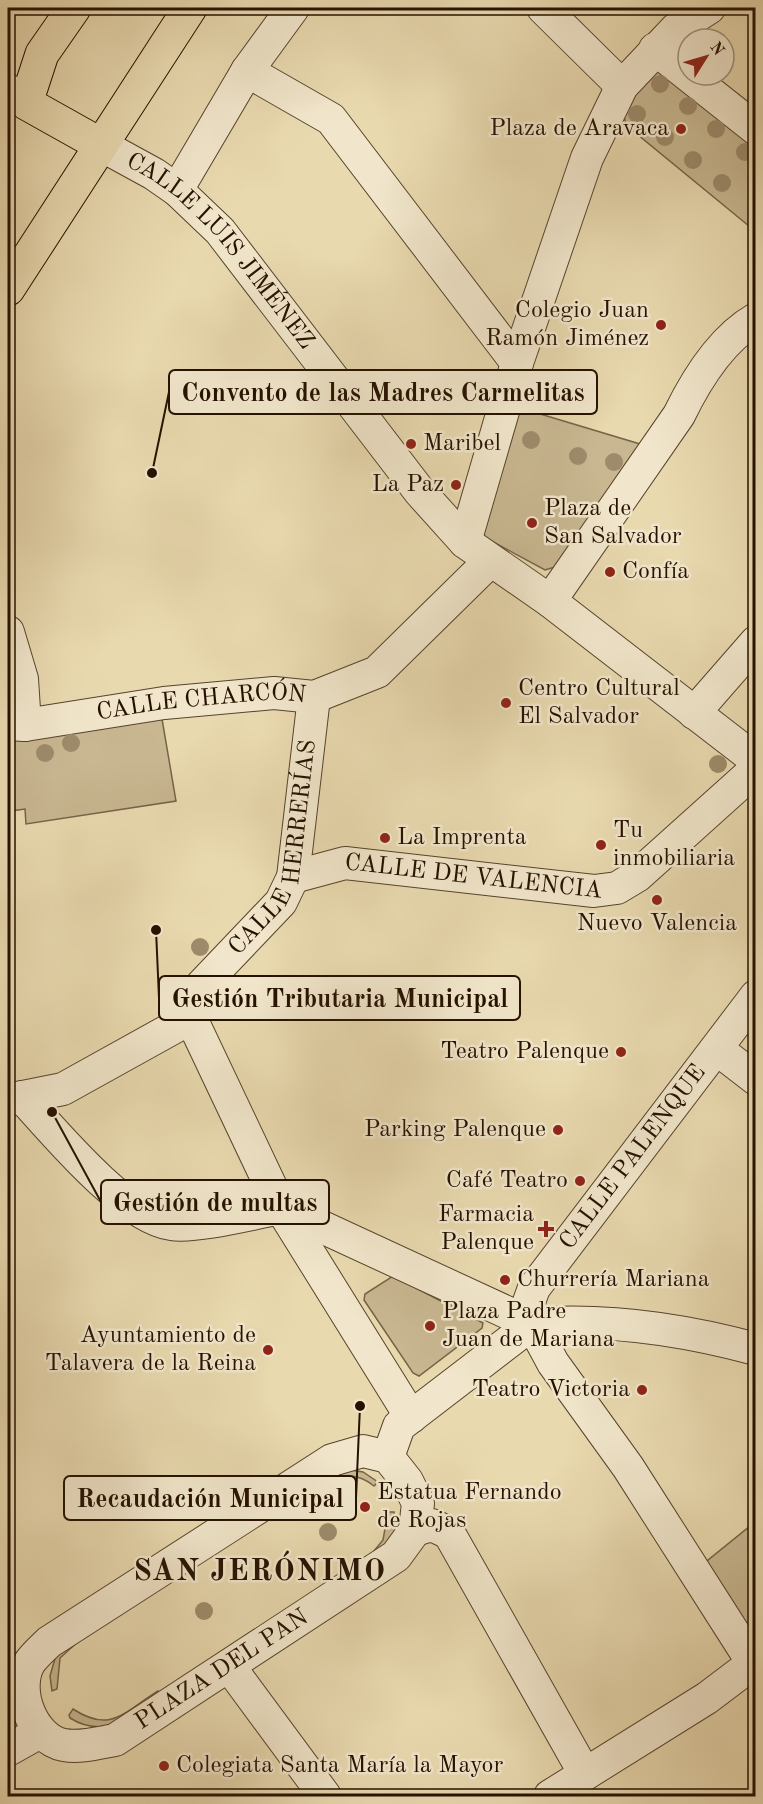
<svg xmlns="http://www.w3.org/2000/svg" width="763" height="1804" font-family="'Old Standard TT',serif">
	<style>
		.green { fill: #c8b791; stroke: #766448; stroke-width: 1.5 }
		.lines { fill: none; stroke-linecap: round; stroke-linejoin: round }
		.minor-casing { stroke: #56432c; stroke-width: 34 }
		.major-casing { stroke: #251100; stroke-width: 35 }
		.minor { stroke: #f1e6cb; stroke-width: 32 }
		.major { stroke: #e9d9af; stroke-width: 33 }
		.tree { fill: #9d8b6b }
		.poi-dot { fill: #8f2418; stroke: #f1e6cb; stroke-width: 2 }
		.labels { text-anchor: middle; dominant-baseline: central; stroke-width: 5; stroke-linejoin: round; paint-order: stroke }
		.poi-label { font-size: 24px; fill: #251100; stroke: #f1e6cb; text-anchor: start }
		.street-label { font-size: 24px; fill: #251100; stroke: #f1e6cb }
		.district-label { font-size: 30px; font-weight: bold; letter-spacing: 1.5px; fill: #251100; stroke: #f1e6cb }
		.leader { fill: none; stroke: #251100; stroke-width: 2 }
		.callout-dot { fill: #251100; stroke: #f1e6cb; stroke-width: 2 }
		.callout { fill: #f1e6cb; stroke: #251100; stroke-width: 2 }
		.callout-label { font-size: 26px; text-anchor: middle; font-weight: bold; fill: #251100 }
	</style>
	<rect width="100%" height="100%" fill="#e9d9af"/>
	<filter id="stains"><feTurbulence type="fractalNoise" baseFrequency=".00333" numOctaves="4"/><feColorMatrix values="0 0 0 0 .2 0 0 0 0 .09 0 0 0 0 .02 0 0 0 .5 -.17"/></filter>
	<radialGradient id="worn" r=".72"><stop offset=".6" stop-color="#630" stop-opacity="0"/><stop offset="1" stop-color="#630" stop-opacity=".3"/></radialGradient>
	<!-- green -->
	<g class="green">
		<path d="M654 71H663L755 145V231L626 125 624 116 636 92Z"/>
		<path d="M517 407 640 444 555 567 545 570 484 537 481 529Z"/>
		<path d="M161 713 176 801 26 824 25 809 11 811 12 824H8V731Z"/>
		<path d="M393 1276 483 1323 482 1328 419 1376 413 1373 364 1300 365 1294Z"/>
		<path d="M344 1469 363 1472 378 1482 374 1486C355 1470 338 1476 319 1487Z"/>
		<path d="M388 1512H394L396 1525 392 1542 369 1557 383 1540Z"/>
		<path d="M755 1522 756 1643 702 1565Z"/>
		<path d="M81 1639 60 1658 57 1689 52 1691 50 1676 56 1655Z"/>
		<path d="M158 1691 162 1698C133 1716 105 1740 70 1718L69 1715 73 1709C111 1734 124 1712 158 1691Z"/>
	</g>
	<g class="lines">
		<defs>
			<g id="minor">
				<path d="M543 8 622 86"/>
				<path d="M655 49 756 129"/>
				<path d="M247 71 331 119 517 363"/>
				<path d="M8 90 26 103"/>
				<path id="s1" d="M101 145 154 174 177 190 220 231 420 492 465 542 550 601 756 760"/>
				<path d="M177 190 247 71 293 8"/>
				<path d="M465 542 517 363 587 158 622 86 676 29 709 8"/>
				<path d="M550 601 679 415C696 380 721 339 756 319"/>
				<path d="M8 632 22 679 25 725"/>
				<path d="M694 713 756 642"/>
				<path id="s2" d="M8 724 25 725 164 703 274 693 314 697 377 672 490 561"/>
				<path id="s3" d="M293 877 345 863 594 891 617 888 637 876 756 769"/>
				<path d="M191 1018 281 1208 411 1417"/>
				<path id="s4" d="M191 1018 201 986 281 902 293 877 314 697"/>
				<path d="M717 1049 756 1079"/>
				<path d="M22 1097C54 1132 125 1218 171 1224 196 1228 254 1213 281 1208"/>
				<path d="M8 1100 63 1089 191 1018"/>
				<path d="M281 1208 532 1324C608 1318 682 1329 756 1349"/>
				<path d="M363 1451 388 1457 407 1481 418 1503 415 1530 396 1556 115 1740C98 1743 80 1748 64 1745 32 1739 13 1689 30 1662 35 1655 43 1648 49 1642L332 1460Z"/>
				<path d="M388 1457 399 1426 532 1324"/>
				<path d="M415 1530 432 1525 449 1533 585 1774"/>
				<path id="s5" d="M753 1663 628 1467 553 1363 532 1324 529 1302 534 1288 756 996"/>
				<path d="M229 1666 325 1796"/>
				<path d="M8 1750 40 1732"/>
				<path d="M550 1796 707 1698 756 1661"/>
			</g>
			<g id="major">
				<path d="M74 8 42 54 26 103 101 145"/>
				<path d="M8 289 190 8"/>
			</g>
		</defs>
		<!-- minor casing -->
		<use href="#minor" class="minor-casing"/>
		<!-- major casing -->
		<use href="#major" class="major-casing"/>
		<!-- minor -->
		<use href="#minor" class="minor"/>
		<!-- major -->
		<use href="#major" class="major"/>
	</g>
	<!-- trees -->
	<g class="tree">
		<circle cx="660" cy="84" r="9"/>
		<circle cx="688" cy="106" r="9"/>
		<circle cx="637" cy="114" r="9"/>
		<circle cx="716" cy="129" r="9"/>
		<circle cx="665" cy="137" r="9"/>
		<circle cx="745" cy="152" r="9"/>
		<circle cx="693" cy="160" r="9"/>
		<circle cx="722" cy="183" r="9"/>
		<circle cx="531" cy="440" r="9"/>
		<circle cx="578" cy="456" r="9"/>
		<circle cx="614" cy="462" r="9"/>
		<circle cx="71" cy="743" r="9"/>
		<circle cx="45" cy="753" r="9"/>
		<circle cx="718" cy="764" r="9"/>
		<circle cx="200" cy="947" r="9"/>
		<circle cx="328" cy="1532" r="9"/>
		<circle cx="204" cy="1611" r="9"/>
	</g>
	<!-- markers -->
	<g class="poi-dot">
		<circle cx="681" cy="129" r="6"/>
		<circle cx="661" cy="325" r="6"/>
		<circle cx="411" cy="444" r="6"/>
		<circle cx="456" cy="485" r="6"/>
		<circle cx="532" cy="523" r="6"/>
		<circle cx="610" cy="572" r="6"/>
		<circle cx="506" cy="703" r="6"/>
		<circle cx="385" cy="838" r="6"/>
		<circle cx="601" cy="845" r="6"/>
		<circle cx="657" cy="900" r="6"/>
		<circle cx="621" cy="1052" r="6"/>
		<circle cx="558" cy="1130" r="6"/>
		<circle cx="580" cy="1181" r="6"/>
		<path d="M543 1220h6v6h6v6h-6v6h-6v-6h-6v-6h6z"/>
		<circle cx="505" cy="1280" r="6"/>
		<circle cx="430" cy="1326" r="6"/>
		<circle cx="268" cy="1350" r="6"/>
		<circle cx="642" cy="1390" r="6"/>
		<circle cx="365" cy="1507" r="6"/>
		<circle cx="164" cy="1766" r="6"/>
	</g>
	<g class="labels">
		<!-- poi labels -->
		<g class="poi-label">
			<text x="669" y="129" text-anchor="end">Plaza de Aravaca</text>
			<text x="649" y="311" text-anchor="end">Colegio Juan<tspan x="649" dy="28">Ramón Jiménez</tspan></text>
			<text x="423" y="444">Maribel</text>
			<text x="444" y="485" text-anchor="end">La Paz</text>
			<text x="544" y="509">Plaza de<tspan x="544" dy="28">San Salvador</tspan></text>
			<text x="622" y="572">Confía</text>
			<text x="518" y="689">Centro Cultural<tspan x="518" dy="28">El Salvador</tspan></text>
			<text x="613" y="831">Tu<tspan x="613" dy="28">inmobiliaria</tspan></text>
			<text x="397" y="838">La Imprenta</text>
			<text x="657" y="924" text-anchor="middle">Nuevo Valencia</text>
			<text x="609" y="1052" text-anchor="end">Teatro Palenque</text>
			<text x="546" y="1130" text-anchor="end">Parking Palenque</text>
			<text x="568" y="1181" text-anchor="end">Café Teatro</text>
			<text x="534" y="1215" text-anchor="end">Farmacia<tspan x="534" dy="28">Palenque</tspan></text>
			<text x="517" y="1280">Churrería Mariana</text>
			<text x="442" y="1312">Plaza Padre<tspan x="442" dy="28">Juan de Mariana</tspan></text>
			<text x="256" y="1336" text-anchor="end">Ayuntamiento de<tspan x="256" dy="28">Talavera de la Reina</tspan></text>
			<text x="630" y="1390" text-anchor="end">Teatro Victoria</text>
			<text x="377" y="1493">Estatua Fernando<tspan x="377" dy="28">de Rojas</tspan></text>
			<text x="176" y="1766">Colegiata Santa María la Mayor</text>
		</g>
		<!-- street labels -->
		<g class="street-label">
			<text stroke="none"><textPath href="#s1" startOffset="162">CALLE LUIS JIMÉNEZ</textPath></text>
			<text stroke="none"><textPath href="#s2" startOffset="195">CALLE CHARCÓN</textPath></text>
			<text stroke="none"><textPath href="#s4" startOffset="198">CALLE HERRERÍAS</textPath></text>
			<text stroke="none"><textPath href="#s3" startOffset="183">CALLE DE VALENCIA</textPath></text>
			<text stroke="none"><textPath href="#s5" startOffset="606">CALLE PALENQUE</textPath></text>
			<text transform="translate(222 1670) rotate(-33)">PLAZA DEL PAN</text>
		</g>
		<!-- district labels -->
		<g class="district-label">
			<text x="260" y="1572">SAN JERÓNIMO</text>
		</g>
	</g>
	<!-- callouts -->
	<path class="leader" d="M152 473L169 392M156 930L159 998M52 1112L101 1202M360 1406L356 1498"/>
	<g class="callout-dot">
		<circle cx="152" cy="473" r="6"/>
		<circle cx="156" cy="930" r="6"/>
		<circle cx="52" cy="1112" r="6"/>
		<circle cx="360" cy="1406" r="6"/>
	</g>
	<g class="callout">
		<rect x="169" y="370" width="428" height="44" rx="6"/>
		<rect x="159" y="976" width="361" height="44" rx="6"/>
		<rect x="101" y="1180" width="228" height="44" rx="6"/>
		<rect x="64" y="1476" width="292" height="44" rx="6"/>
	</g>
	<g class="callout-label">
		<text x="383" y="401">Convento de las Madres Carmelitas</text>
		<text x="340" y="1007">Gestión Tributaria Municipal</text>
		<text x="215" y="1211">Gestión de multas</text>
		<text x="210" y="1507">Recaudación Municipal</text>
	</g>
	<!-- margin -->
	<rect width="763" height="1804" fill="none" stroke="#e9d9af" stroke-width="30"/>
	<rect x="9" y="9" width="745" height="1786" fill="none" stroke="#251100" stroke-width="3"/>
	<rect x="15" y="15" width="733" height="1774" fill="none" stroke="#251100" stroke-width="1.5"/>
	<!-- north arrow -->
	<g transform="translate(706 57) rotate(53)"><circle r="28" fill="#f1e6cb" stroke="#9f917a" stroke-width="1.5"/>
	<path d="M0-4.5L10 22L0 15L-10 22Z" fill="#8f2418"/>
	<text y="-9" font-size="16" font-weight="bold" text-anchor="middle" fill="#251100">N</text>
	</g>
	<rect width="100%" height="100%" filter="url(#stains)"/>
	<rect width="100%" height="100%" fill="url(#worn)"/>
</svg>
